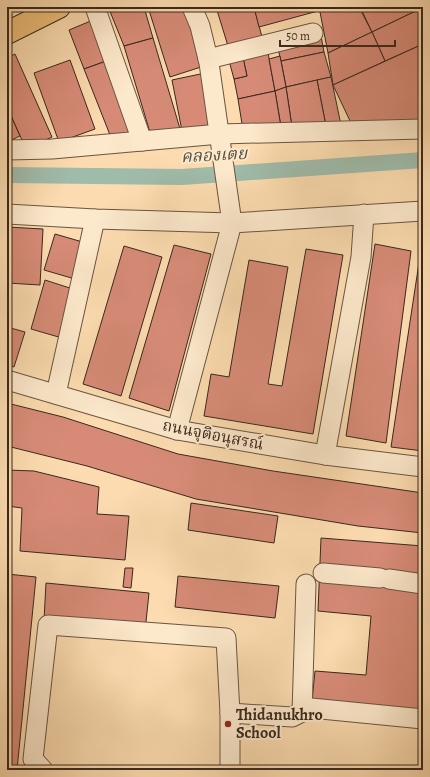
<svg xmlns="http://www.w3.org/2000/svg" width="430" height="777" font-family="Alegreya,'Noto Serif Thai',serif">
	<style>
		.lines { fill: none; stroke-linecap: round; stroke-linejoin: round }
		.canal { stroke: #9fbbaa; stroke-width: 16 }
		.building { fill: #d78b77; stroke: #39281e }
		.minor-casing { stroke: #6a5542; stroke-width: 21 }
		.major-casing { stroke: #39281e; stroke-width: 24 }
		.minor { stroke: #fce8cb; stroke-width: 19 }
		.major { stroke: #eebe78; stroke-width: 22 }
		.poi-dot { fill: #8f2418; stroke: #fce8cb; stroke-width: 1.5 }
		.labels { text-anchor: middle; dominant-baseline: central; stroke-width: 4; stroke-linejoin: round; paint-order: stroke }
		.street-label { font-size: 16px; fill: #39281e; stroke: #fce8cb }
		.poi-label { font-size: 16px; font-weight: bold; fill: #39281e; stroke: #fce8cb; text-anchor: start }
		.water-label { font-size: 17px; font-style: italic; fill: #524d41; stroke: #fce8cb }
	</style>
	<rect width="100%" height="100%" fill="#fbdbaf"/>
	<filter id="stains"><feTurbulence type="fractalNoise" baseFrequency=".005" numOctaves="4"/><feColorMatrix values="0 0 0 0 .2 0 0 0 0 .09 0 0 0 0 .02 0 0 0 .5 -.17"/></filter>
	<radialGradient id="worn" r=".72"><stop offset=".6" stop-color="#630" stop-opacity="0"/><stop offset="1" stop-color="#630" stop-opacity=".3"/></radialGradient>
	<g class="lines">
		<!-- canal -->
		<path class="canal" d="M7 175 182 177 423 160"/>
	</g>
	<!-- building -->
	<g class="building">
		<path d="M114 7H144L153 38 124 46 109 9Z"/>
		<path d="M148 7H186L204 66 170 77Z"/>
		<path d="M216 7H254L262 37 228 46Z"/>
		<path d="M254 7H317L318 11 259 27Z"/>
		<path d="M319 7H359L372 32 328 53Z"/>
		<path d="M360 7H421L422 8 372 32Z"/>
		<path d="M422 8 423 44 385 61 372 32Z"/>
		<path d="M93 20 109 60 84 69 69 30Z"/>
		<path d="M372 32 385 61 333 85 328 53Z"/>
		<path d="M321 36 324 52 281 61 277 45Z"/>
		<path d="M153 38 181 132 152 139 124 46Z"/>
		<path d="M423 44V121L351 123 333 85Z"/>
		<path d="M267 47 275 91 238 99 234 79 247 76 242 53Z"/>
		<path d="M324 52 331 77 286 87 281 61Z"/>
		<path d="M242 53 247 76 234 79 228 57Z"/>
		<path d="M15 54 52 137 26 149 7 107V58Z"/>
		<path d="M280 56 286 87 275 91 269 59Z"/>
		<path d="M70 60 95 129 59 142 34 73Z"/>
		<path d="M109 60 139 139 112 140 84 69Z"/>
		<path d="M205 73 216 130 183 136 172 80Z"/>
		<path d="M331 77 341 125 326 126 317 80Z"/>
		<path d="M317 80 326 126 292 127 286 87Z"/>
		<path d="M286 87 292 127H281L275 91Z"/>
		<path d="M275 91 281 127 243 130 238 99Z"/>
		<path d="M7 107 20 136 7 142Z"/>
		<path d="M7 227 43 229 40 285 7 283Z"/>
		<path d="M55 234 86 243 75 279 44 270Z"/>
		<path d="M422 243H423V451L391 447Z"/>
		<path d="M375 244 411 251 386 443 346 436Z"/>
		<path d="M174 245 211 254 169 411 129 398Z"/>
		<path d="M124 246 162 257 121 396 83 384Z"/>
		<path d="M306 249 343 255 313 434 204 416 211 374 229 377 249 260 288 267 268 384 282 386Z"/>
		<path d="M45 280 76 290 62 338 31 329Z"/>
		<path d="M7 327 25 332 14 367 7 365Z"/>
		<path d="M7 403 63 417 178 454 273 471 423 493V533L358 526 196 499 87 466 7 446Z"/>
		<path d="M7 470 34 471 99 487 97 514 129 516 125 560 20 551 22 508 7 506Z"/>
		<path d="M191 503 278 516 274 543 188 530Z"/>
		<path d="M321 538 423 546V711L312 701 315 671 366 675 371 616 318 611Z"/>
		<path d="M125 568H133L131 588 123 587Z"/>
		<path d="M7 574 36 577 17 770H7Z"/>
		<path d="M178 576 279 586 275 618 175 607Z"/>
		<path d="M46 583 149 593 145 631 44 620Z"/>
	</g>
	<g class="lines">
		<defs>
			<g id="minor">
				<path d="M95 7 142 141"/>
				<path d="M208 59 313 33"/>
				<path d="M7 150 52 149 220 134 423 129"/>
				<path d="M7 214 95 219 232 223 423 211"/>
				<path d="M7 380 177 430 325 455 423 467"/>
				<path d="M56 394 95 219"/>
				<path d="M177 430 232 223 209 63 200 26 192 7"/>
				<path d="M325 455 361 257 364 214"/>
				<path d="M323 573 380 578"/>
				<path d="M389 579 423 584"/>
				<path d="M302 712 311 708 423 719"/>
				<path d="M230 713 292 717 302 712 306 584"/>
				<path d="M43 770 33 759 48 625 226 638 230 713V770"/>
			</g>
			<path id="major" d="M7 33 59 7"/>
		</defs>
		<!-- minor casing -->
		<use href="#minor" class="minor-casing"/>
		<!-- major casing -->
		<use href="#major" class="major-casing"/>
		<!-- minor -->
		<use href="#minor" class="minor"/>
		<!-- major -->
		<use href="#major" class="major"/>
	</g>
	<!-- markers -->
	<circle class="poi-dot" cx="228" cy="724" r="4"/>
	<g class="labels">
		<!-- street labels -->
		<g class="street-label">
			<text transform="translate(213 435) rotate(11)">ถนนจุติอนุสรณ์</text>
		</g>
		<!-- poi labels -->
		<g class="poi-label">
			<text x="236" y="715">Thidanukhro<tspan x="236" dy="18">School</tspan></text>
		</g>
		<!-- water labels -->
		<g class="water-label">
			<text transform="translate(214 155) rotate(-3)">คลองเตย</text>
		</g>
	</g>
	<!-- margin -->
	<rect width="430" height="777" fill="none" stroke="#fbdbaf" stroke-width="24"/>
	<rect x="8" y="8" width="414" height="761" fill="none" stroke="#39281e" stroke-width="2"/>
	<rect x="12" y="12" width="406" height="753" fill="none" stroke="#39281e"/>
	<!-- scale -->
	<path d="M280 40v6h115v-6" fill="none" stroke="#39281e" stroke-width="2"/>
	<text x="286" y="40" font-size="12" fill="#39281e" stroke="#fce8cb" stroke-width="3" paint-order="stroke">50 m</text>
	<rect width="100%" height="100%" filter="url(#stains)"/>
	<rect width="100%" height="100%" fill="url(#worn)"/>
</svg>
